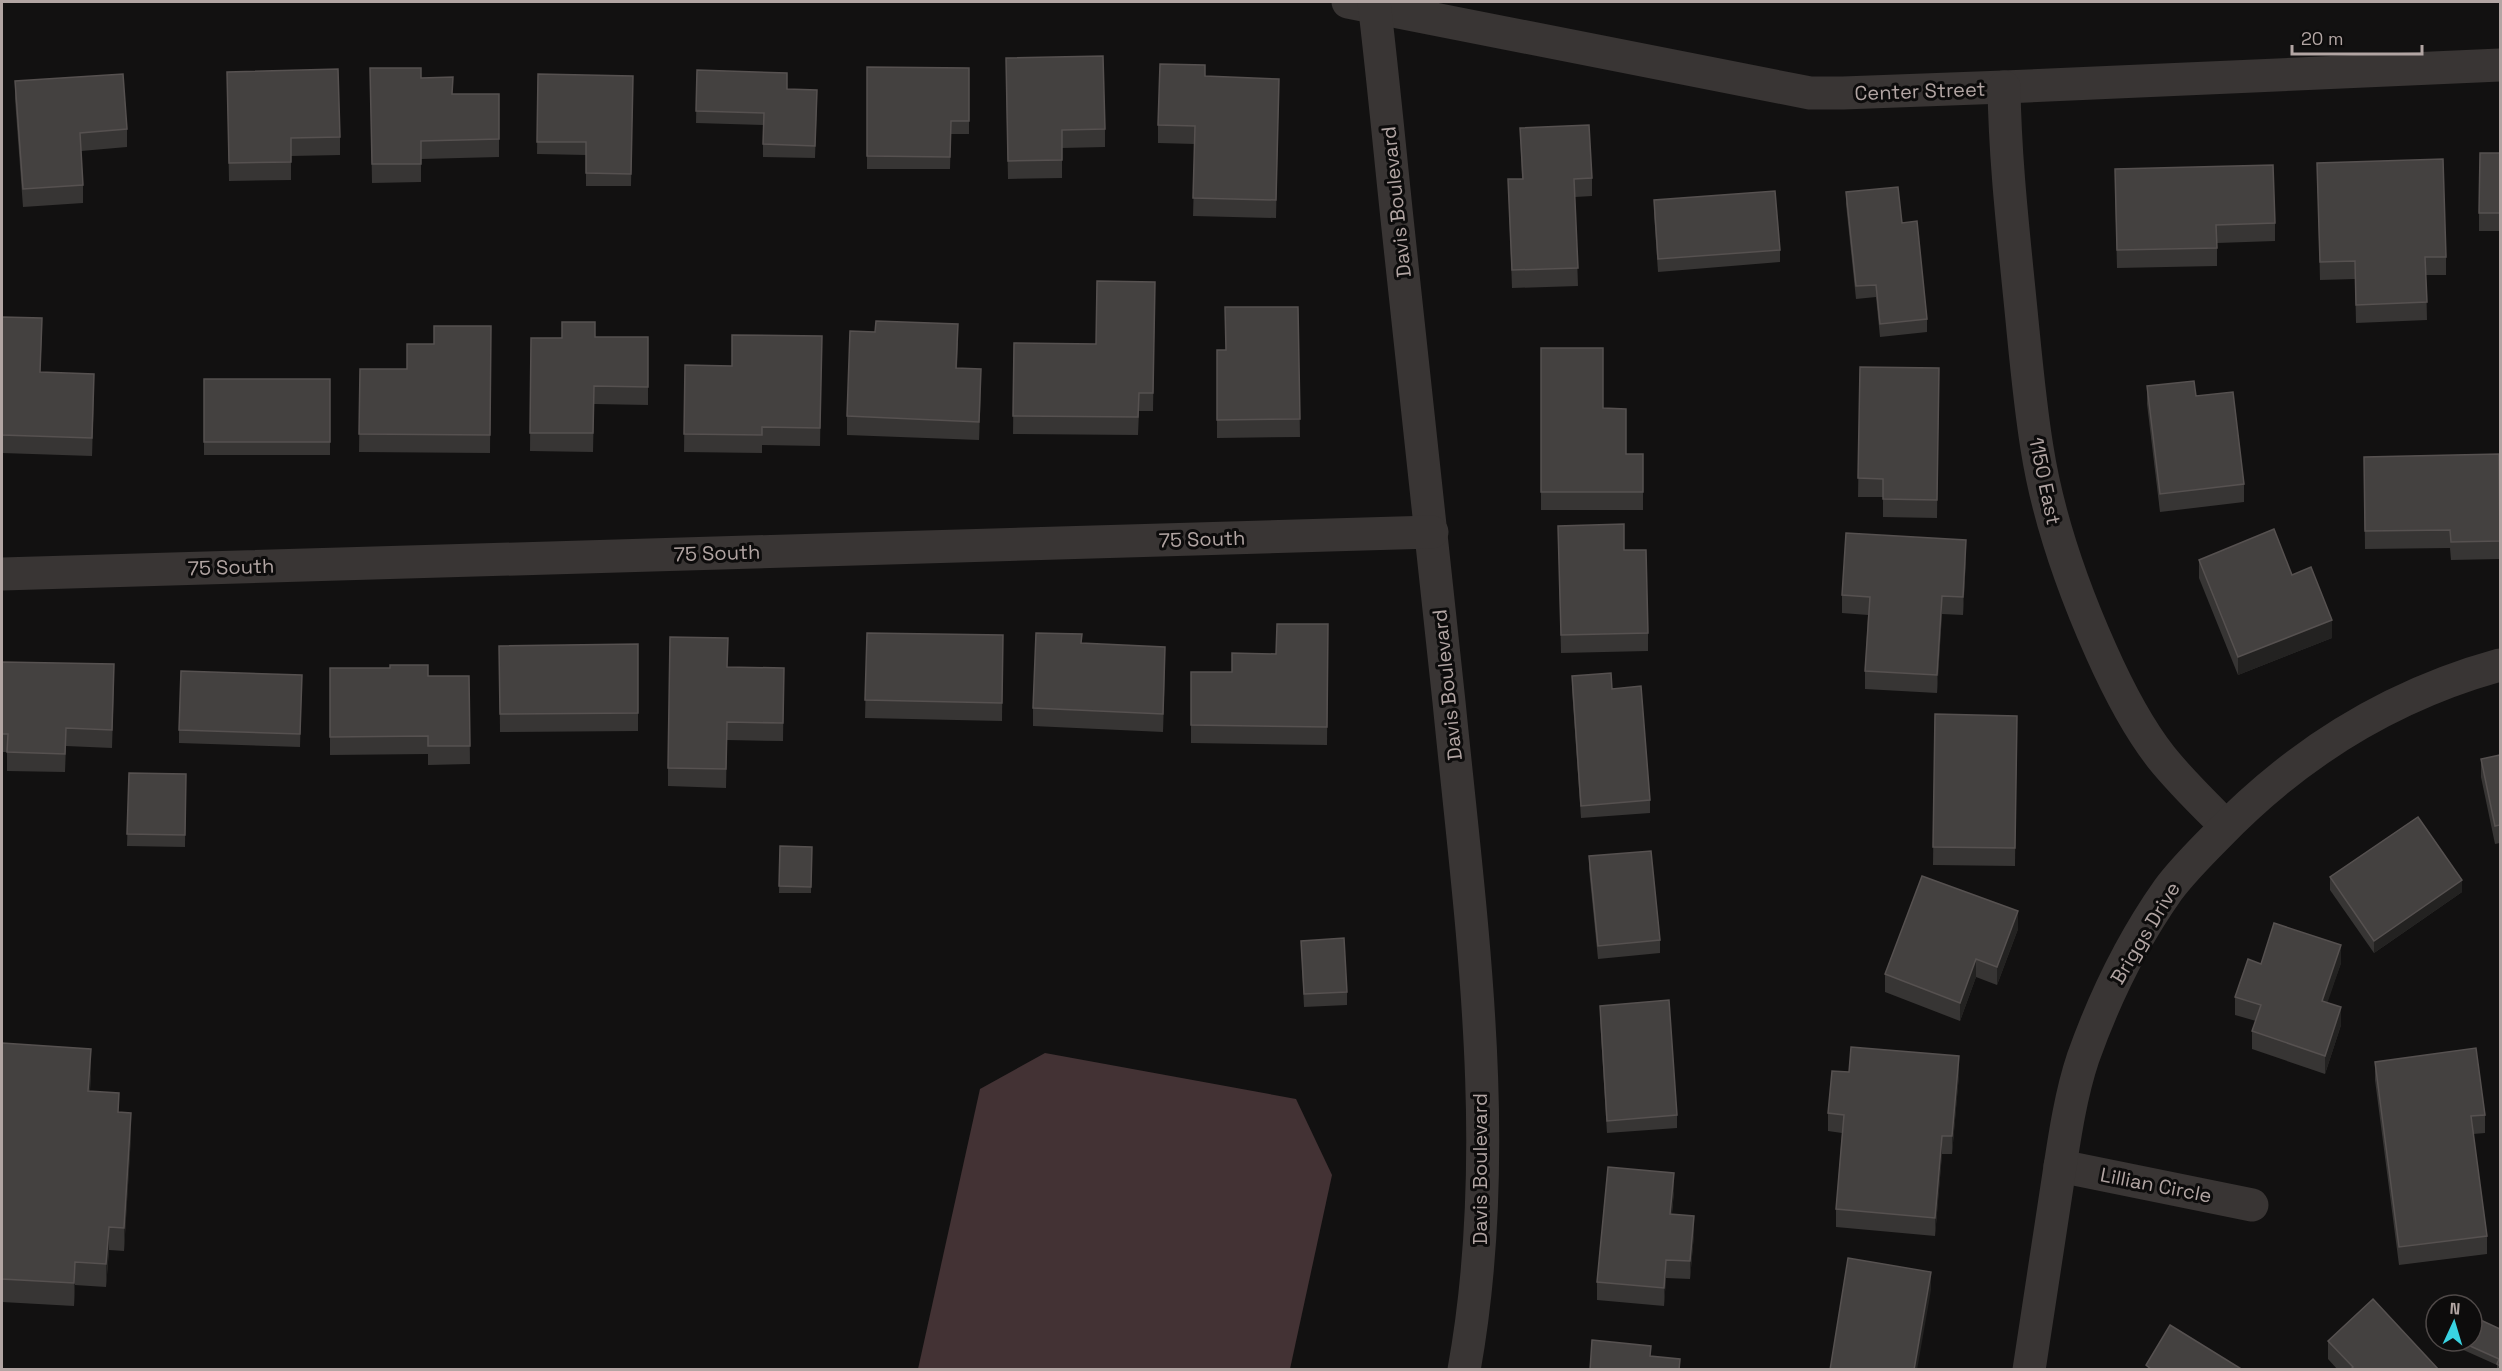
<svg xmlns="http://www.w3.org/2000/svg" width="2502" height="1371" font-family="'Space Grotesk',sans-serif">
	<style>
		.water { fill: #433234 }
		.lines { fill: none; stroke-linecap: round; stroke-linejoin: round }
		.minor { stroke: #393534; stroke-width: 33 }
		.wall { fill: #373534 }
		.shaded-wall { fill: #232221 }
		.building { fill: #444140; stroke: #565150; stroke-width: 1.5 }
		.labels { text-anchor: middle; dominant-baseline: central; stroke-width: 6; stroke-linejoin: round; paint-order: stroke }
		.street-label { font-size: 20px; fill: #b2a5a3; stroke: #0d0c0c }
	</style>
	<rect width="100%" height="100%" fill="#121111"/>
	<!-- water -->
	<path class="water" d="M1045 1053 1296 1099 1332 1175 1290 1369H918L980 1089Z"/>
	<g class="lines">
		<!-- minor -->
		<g class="minor">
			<path d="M1348 2 1810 93H1843L2004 87 2500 65"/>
			<path d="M1374 2C1383 77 1390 153 1398 228 1416 386 1433 544 1449 702 1471 923 1504 1149 1464 1370"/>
			<path d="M2004 87C2005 159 2013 229 2020 300 2025 349 2029 399 2037 448 2048 518 2072 586 2101 651 2117 687 2136 725 2161 757 2181 782 2204 804 2226 826"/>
			<path d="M2 574 1432 532"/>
			<path d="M2060 1166 2252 1205"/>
			<path d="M2029 1370C2038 1311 2047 1252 2056 1193 2063 1148 2069 1100 2083 1058 2104 999 2132 941 2168 890 2182 871 2200 853 2217 836 2296 754 2391 695 2500 665"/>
		</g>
	</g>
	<!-- wall -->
	<g class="wall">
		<path d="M867 67 969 68V134H951L950 169H867Z"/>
		<path d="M370 68 421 78 452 94H499V157L421 159V182L372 183Z"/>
		<path d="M697 70 787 89 817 102 815 158 763 157V125L696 123Z"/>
		<path d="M227 72 340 137V155L291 156V180L229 181Z"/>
		<path d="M538 74 633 76 631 186H586V155L537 154Z"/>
		<path d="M1006 76 1105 129V147L1062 148V178L1008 179Z"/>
		<path d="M1205 76 1279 79 1276 218 1193 216 1195 144 1158 143V125Z"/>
		<path d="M15 81 127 129V147L81 151 83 185V203L23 207 15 99Z"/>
		<path d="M1520 128 1592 178V196L1575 197 1578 286 1512 288 1508 179H1522Z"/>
		<path d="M2500 153V231H2479V213Z"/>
		<path d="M2317 163 2446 257V275H2426L2427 320 2356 323 2355 279 2320 280Z"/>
		<path d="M2115 187 2275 223V241L2217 243V266L2117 268Z"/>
		<path d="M1846 192 1902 223 1927 319V332L1880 337 1876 297 1856 299 1846 204Z"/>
		<path d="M1654 200 1780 250V262L1658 272 1654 213Z"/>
		<path d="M1155 282 1153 411H1139L1138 435 1013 434 1014 343 1096 344Z"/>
		<path d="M1298 307 1300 437 1217 438V350H1225Z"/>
		<path d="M2 317 42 336 40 372 94 392 92 456 2 453Z"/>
		<path d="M491 326 490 453 359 452 360 369H407L434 344Z"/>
		<path d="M822 336 820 446 762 445V453L684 452 685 365 732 366Z"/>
		<path d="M595 337H648V405L594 404 593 452 530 451 531 338Z"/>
		<path d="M958 342 957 368 981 387 979 440 847 435V416Z"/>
		<path d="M1541 348 1603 408 1626 454H1643V510H1541Z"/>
		<path d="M1860 367 1939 368 1937 518 1883 517V497H1858Z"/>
		<rect x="204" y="379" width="126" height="76"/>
		<path d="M2147 386 2196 396 2244 484V502L2160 512 2147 404Z"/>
		<path d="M2499 454 2500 559 2451 560 2450 548 2365 549 2364 457Z"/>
		<path d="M1558 526 1648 633V651L1561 653Z"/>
		<path d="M1966 558 1963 615 1942 614 1937 693 1865 689V671L1868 615 1842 613V595Z"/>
		<path d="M2199 560 2292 575 2332 638 2238 675 2199 578Z"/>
		<path d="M1328 624 1327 745 1191 743V672H1232L1276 654Z"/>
		<path d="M867 633 1003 635 1002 721 865 718Z"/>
		<path d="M1081 643 1165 665 1163 732 1033 726V708Z"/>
		<path d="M638 644V731L500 732 499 646Z"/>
		<path d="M2 662 114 682 112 748 66 746 65 772 7 771V752H2Z"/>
		<path d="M728 667 784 668 783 741 727 740 726 788 668 786V768Z"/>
		<path d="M330 668 428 676H469L470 764 428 765V754L330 755Z"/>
		<path d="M302 675 300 747 179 743V730Z"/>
		<path d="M1572 676 1650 800V813L1581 818 1572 689Z"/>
		<path d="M1935 714 2017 716 2015 866 1933 865Z"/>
		<path d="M2500 755V843L2495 844 2481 777V759Z"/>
		<path d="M129 773 186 774 185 847 127 846Z"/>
		<path d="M780 846 812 847 811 893H779Z"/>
		<path d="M1589 856 1660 940V953L1598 959 1589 869Z"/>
		<path d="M2330 877 2462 892 2374 953 2330 890Z"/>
		<path d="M2018 929 1997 985 1976 977 1960 1021 1885 992V974Z"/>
		<path d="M1301 941 1347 992V1005L1304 1007Z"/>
		<path d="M2341 963 2327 1002 2341 1025 2325 1074 2252 1049V1031L2256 1021 2235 1015V997L2261 964Z"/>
		<path d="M1600 1006 1677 1115V1128L1607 1133 1600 1018Z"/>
		<path d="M2 1043 91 1072 90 1091 119 1113 131 1136 124 1251 109 1250 106 1287 75 1285 74 1306 2 1302Z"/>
		<path d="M2375 1062 2485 1115V1133L2473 1134 2487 1236V1254L2399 1265 2375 1080Z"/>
		<path d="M1849 1072 1959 1074 1952 1154H1942L1935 1236 1836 1227V1209L1842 1133 1828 1131V1113Z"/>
		<path d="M1674 1191 1672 1214 1694 1234 1690 1279 1666 1278 1664 1306 1597 1300V1282Z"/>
		<path d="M2500 1329V1370H2497V1365L2459 1348V1341Z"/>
		<path d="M2328 1341 2439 1370H2338L2328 1359Z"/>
	</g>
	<!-- shaded-wall -->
	<g class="shaded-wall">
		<path d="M981 369V387L979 440V422Z"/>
		<path d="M94 374V392L92 456V438Z"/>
		<path d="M1966 540V558L1963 615V597Z"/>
		<path d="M1942 596V614L1937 693V675Z"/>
		<path d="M2332 620V638L2238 675V657Z"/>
		<path d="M1165 647V665L1163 732V714Z"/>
		<path d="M2462 880V892L2374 953V941Z"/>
		<path d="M2018 911V929L1997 985V967Z"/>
		<path d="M2341 945V963L2322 1019V1001Z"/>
		<path d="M1976 959V977L1960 1021V1003Z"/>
		<path d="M2341 1007V1025L2325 1074V1056Z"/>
		<path d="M91 1049V1072L88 1114V1091Z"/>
		<path d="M1959 1056V1074L1952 1154V1136Z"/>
		<path d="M131 1113V1136L124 1251V1228Z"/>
		<path d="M1942 1136V1154L1935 1236V1218Z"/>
		<path d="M1674 1173V1191L1670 1232V1214Z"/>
		<path d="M1694 1216V1234L1690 1279V1261Z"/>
		<path d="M109 1227V1250L106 1287V1264Z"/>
		<path d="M1666 1260V1278L1664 1306V1288Z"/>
		<path d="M75 1262V1285L74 1306V1283Z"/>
		<path d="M1931 1272V1290L1917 1370H1914Z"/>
	</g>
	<!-- building -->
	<g class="building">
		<path d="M1103 56 1105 129 1062 130V160L1008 161 1006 58Z"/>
		<path d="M1160 64 1205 65V76L1279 79 1276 200 1193 198 1195 126 1158 125Z"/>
		<path d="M867 67 969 68V121H951L950 157 867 156Z"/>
		<path d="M370 68H421V78L453 77 452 94H499V139L421 141V164H372Z"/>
		<path d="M338 69 340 137 291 138V162L229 163 227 72Z"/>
		<path d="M697 70 787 73V89L817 90 815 146 763 144 764 113 696 111Z"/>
		<path d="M123 74 127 129 80 133 83 185 23 189 15 81Z"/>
		<path d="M538 74 633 76 631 174 586 173V142H537Z"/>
		<path d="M1589 125 1592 178 1574 179 1578 268 1512 270 1508 179H1523L1520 128Z"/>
		<path d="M2480 153H2500V213H2479Z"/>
		<path d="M2443 159 2446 257H2425L2427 302 2356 305 2355 261 2320 262 2317 163Z"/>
		<path d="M2273 165 2275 223 2216 225 2217 248 2117 250 2115 169Z"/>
		<path d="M1898 187 1902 223 1917 221 1927 319 1880 324 1876 285 1856 286 1846 192Z"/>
		<path d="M1775 191 1780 250 1658 259 1654 200Z"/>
		<path d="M1097 281 1155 282 1153 393H1139L1138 417 1013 416 1014 343 1096 344Z"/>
		<path d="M1225 307H1298L1300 419 1217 420V350H1226Z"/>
		<path d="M2 317 42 318 40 372 94 374 92 438 2 435Z"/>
		<path d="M876 321 958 324 956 368 981 369 979 422 847 416 850 331 875 332Z"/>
		<path d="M562 322H595V337H648V387L594 386 593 433H530L531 338H562Z"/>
		<path d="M434 326H491L490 435 359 434 360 369H407V344H434Z"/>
		<path d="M732 335 822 336 820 428 762 427V435L684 434 685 365 732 366Z"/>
		<path d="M1541 348H1603V408L1626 409V454H1643V492H1541Z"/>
		<path d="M1860 367 1939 368 1937 500 1883 499V479L1858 478Z"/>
		<rect x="204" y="379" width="126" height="63"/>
		<path d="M2194 381 2196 396 2233 392 2244 484 2160 494 2147 386Z"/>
		<path d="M2499 454 2500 541 2451 542 2450 530 2365 531 2364 457Z"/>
		<path d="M1624 524V550H1646L1648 633 1561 635 1558 526Z"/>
		<path d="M2274 529 2292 575 2311 567 2332 620 2238 657 2199 560Z"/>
		<path d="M1846 533 1966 540 1963 597 1942 596 1937 675 1865 671 1870 597 1842 595Z"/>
		<path d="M1277 624H1328L1327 727 1191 725V672H1232V653L1276 654Z"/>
		<path d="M867 633 1003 635 1002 703 865 700Z"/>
		<path d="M1036 633 1082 634 1081 643 1165 647 1163 714 1033 708Z"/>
		<path d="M670 637 728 638 727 667 784 668 783 723 727 722 726 769 668 768Z"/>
		<path d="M638 644V713L500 714 499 646Z"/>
		<path d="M2 662 114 664 112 730 66 728 65 754 7 752 8 734H2Z"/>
		<path d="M390 665H428V676H469L470 746H428V736L330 737V668H390Z"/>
		<path d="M181 671 302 675 300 734 179 730Z"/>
		<path d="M1611 673 1612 689 1641 686 1650 800 1581 806 1572 676Z"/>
		<path d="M1935 714 2017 716 2015 848 1933 847Z"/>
		<path d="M2500 755V825L2495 826 2481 759Z"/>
		<path d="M129 773 186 774 185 835 127 834Z"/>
		<path d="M2418 817 2462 880 2374 941 2330 877Z"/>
		<path d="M780 846 812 847 811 887 779 886Z"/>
		<path d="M1651 851 1660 940 1598 946 1589 856Z"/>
		<path d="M1922 876 2018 911 1997 967 1976 959 1960 1003 1885 974Z"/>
		<path d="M2274 923 2341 945 2322 1001 2341 1007 2325 1056 2252 1031 2261 1005 2235 997 2248 959 2261 964Z"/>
		<path d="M1344 938 1347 992 1304 994 1301 941Z"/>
		<path d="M1669 1000 1677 1115 1607 1121 1600 1006Z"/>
		<path d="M2 1043 91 1049 88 1091 119 1093 118 1112 131 1113 124 1228 109 1227 106 1264 75 1262 74 1283 2 1279Z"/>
		<path d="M1851 1047 1959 1056 1952 1136H1942L1935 1218 1836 1209 1844 1115 1828 1113 1832 1071 1849 1072Z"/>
		<path d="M2476 1048 2485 1115 2471 1116 2487 1236 2399 1247 2375 1062Z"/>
		<path d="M1608 1167 1674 1173 1670 1214 1694 1216 1690 1261 1666 1260 1664 1288 1597 1282Z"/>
		<path d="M1848 1258 1931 1272 1914 1370H1830Z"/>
		<path d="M2373 1299 2439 1370H2350L2353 1367 2328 1341Z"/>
		<path d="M2472 1316 2500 1329V1366L2497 1364 2499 1359 2459 1341H2472Z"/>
		<path d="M2170 1325 2243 1370H2152L2146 1365Z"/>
		<path d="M1592 1340 1651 1346 1650 1356 1680 1359 1679 1370H1590Z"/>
	</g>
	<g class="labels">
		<!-- street labels -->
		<g class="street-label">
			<text transform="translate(1920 91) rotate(-2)">Center Street</text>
			<text transform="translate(1396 202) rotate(-96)">Davis Boulevard</text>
			<text transform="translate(2045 481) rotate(78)">1150 East</text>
			<text transform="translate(1202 539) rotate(-2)">75 South</text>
			<text transform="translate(717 553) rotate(-2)">75 South</text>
			<text transform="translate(231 567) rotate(-2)">75 South</text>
			<text transform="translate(1447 685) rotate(-96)">Davis Boulevard</text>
			<text transform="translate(2145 933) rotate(-59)">Briggs Drive</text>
			<text transform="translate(1480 1169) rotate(-90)">Davis Boulevard</text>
			<text transform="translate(2156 1185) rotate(11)">Lillian Circle</text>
		</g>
	</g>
	<!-- border -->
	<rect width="2502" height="1371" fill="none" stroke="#b2a5a3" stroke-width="6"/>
	<!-- north arrow -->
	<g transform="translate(2454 1323) rotate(4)"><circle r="28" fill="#0d0c0c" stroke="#4f4948" stroke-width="1.5"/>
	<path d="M0-4.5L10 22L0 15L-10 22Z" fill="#39d3e2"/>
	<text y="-9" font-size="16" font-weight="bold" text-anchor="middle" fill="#b2a5a3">N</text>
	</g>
	<!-- scale -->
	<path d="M2292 45v9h130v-9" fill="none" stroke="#b2a5a3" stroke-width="3"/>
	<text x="2301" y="45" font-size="18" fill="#b2a5a3" stroke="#0d0c0c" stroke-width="4.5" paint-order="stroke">20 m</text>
</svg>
